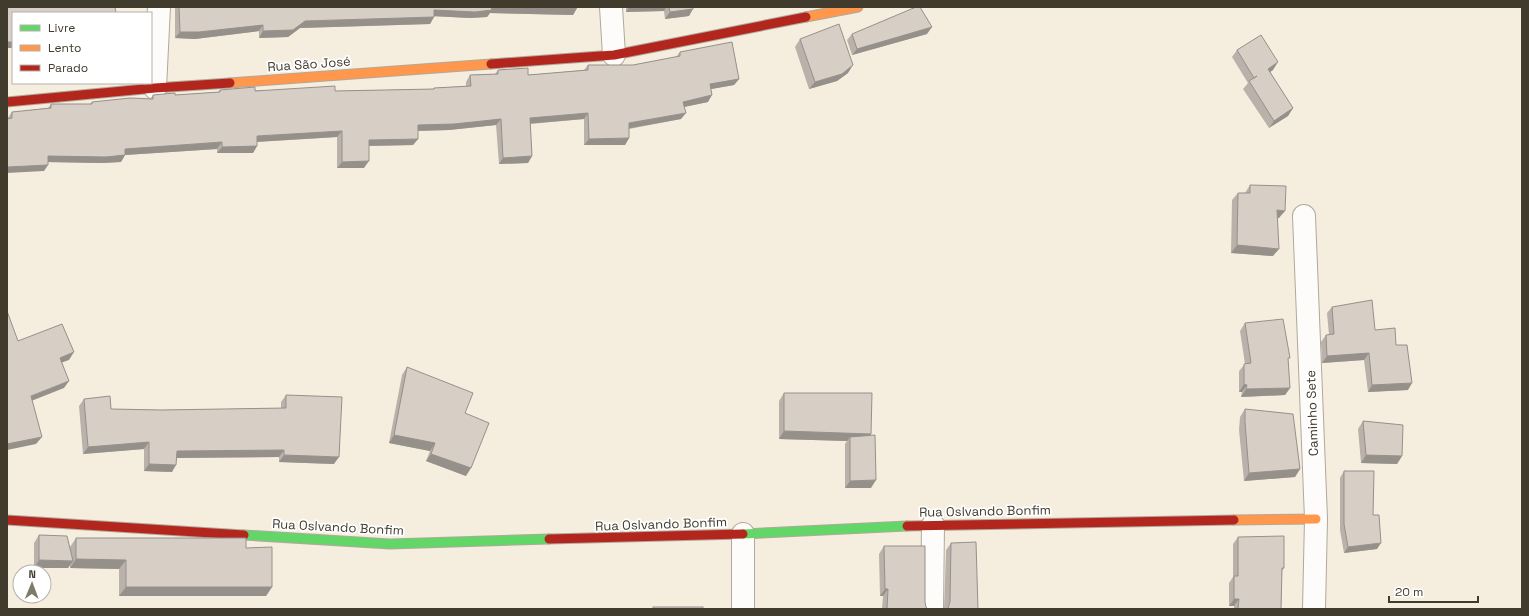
<svg xmlns="http://www.w3.org/2000/svg" width="1529" height="616" font-family="'Space Grotesk',sans-serif">
	<style>
		.lines { fill: none; stroke-linecap: round; stroke-linejoin: round }
		.street-casing { stroke: #afa99c; stroke-width: 24 }
		.fast-casing { stroke: #afa99c; stroke-width: 11 }
		.slow-casing { stroke: #afa99c; stroke-width: 11 }
		.jam-casing { stroke: #afa99c; stroke-width: 11 }
		.street { stroke: #fefcfa; stroke-width: 22 }
		.fast { stroke: #63d668; stroke-width: 9 }
		.slow { stroke: #ff974d; stroke-width: 9 }
		.jam { stroke: #b3261e; stroke-width: 9 }
		.wall { fill: #b9b1aa }
		.shaded-wall { fill: #96908b }
		.building { fill: #d7cec6; stroke: #96908b }
		.labels { text-anchor: middle; dominant-baseline: central; stroke-width: 3.5; stroke-linejoin: round; paint-order: stroke }
		.street-label { font-size: 13px; fill: #413b2d; stroke: #fff }
	</style>
	<rect width="100%" height="100%" fill="#f5eedf"/>
	<g class="lines">
		<defs>
			<g id="street">
				<path d="M611 7 614 55"/>
				<path d="M155 88 159 7"/>
				<path d="M1304 216 1316 519 1314 609"/>
				<path d="M743 534V609"/>
				<path d="M932 609 933 525"/>
			</g>
			<g id="fast">
				<path d="M743 534 907 526"/>
				<path d="M244 535 390 544 549 539"/>
			</g>
			<g id="slow">
				<path d="M806 17 858 7"/>
				<path d="M230 83 491 64"/>
				<path d="M1234 520 1316 519"/>
			</g>
			<g id="jam">
				<path d="M491 64 614 55 806 17"/>
				<path d="M7 102 155 88 230 83"/>
				<path d="M7 520 244 535"/>
				<path d="M907 526 1234 520"/>
				<path d="M549 539 743 534"/>
			</g>
		</defs>
		<!-- street casing -->
		<use href="#street" class="street-casing"/>
		<!-- fast casing -->
		<use href="#fast" class="fast-casing"/>
		<!-- slow casing -->
		<use href="#slow" class="slow-casing"/>
		<!-- jam casing -->
		<use href="#jam" class="jam-casing"/>
		<!-- street -->
		<use href="#street" class="street"/>
		<!-- fast -->
		<use href="#fast" class="fast"/>
		<!-- slow -->
		<use href="#slow" class="slow"/>
		<!-- jam -->
		<use href="#jam" class="jam"/>
	</g>
	<!-- wall -->
	<g class="wall">
		<path d="M175 7H577V8L573 15 490 13 487 17 470 18 434 16 430 24 300 28 288 37 259 38V31L195 39 175 38Z"/>
		<path d="M626 7H693L689 16 665 19 664 11 626 12Z"/>
		<path d="M852 34H927L852 55 847 40Z"/>
		<path d="M800 39 848 73 837 81 809 89 795 47Z"/>
		<path d="M1237 50 1273 70 1270 72 1293 108 1288 116 1269 128 1243 89 1248 83 1232 57Z"/>
		<path d="M680 52 739 79 734 85 711 89 708 102 684 107 681 119 629 129V138L625 145H584V119L530 124 532 156 528 163 499 164 496 125 449 130 418 131V139L413 145 369 146 364 168H337V137L257 142V146L253 153H217V149L125 155 121 162 102 163 48 162 44 171 7 119 12 112 48 108 51 104H90L92 102 150 99 153 95H175L218 92 220 90 335 91 433 89 434 88 466 86V82L470 75 495 74 498 70 528 75 584 70 588 65H633L676 57Z"/>
		<path d="M1250 185 1279 218H1277L1273 256 1231 253 1232 200 1238 193H1245Z"/>
		<path d="M1332 307 1375 330 1396 345 1408 390 1368 392 1364 360 1322 363 1321 342 1326 335H1329L1327 313Z"/>
		<path d="M1245 323 1288 361 1290 388 1285 395 1241 397 1242 392H1239V371L1245 364 1240 331Z"/>
		<path d="M407 367 465 413 466 476 426 461 430 451 389 443 402 375Z"/>
		<path d="M784 393 871 435V488H845V444L847 441 779 439V401Z"/>
		<path d="M286 395 334 464 279 462V457L177 458 172 472 144 471V449L83 454 79 406 84 399 111 409 161 410 281 408V402Z"/>
		<path d="M1245 409 1300 469 1295 477 1244 481 1239 430 1240 417Z"/>
		<path d="M1363 421 1402 456 1397 464 1361 463 1358 429Z"/>
		<path d="M1344 471 1373 515 1377 549 1344 553 1340 530V478Z"/>
		<path d="M39 535 70 548V547L76 538 246 548 272 587 266 596H119V569L70 568V565L68 568H34V543Z"/>
		<path d="M1238 537 1284 568 1282 571 1281 609H1234V606H1229V583L1233 577V544Z"/>
		<path d="M951 543 978 609H944L946 550Z"/>
		<path d="M884 546 925 602 926 607 928 609H882L883 596H880L879 554Z"/>
	</g>
	<!-- shaded-wall -->
	<g class="shaded-wall">
		<path d="M491 7H520L577 8 573 15 490 13 487 17 470 18 430 16 434 10Z"/>
		<path d="M629 7H666L664 11 626 12Z"/>
		<path d="M693 9 689 16 665 19 670 12Z"/>
		<path d="M434 17 430 24 300 28 288 37 259 38 263 31 305 21Z"/>
		<path d="M263 25 259 31 195 39 175 38 180 32Z"/>
		<path d="M932 27 927 34 852 55 857 49Z"/>
		<rect x="7" y="42" width="6" height="6"/>
		<path d="M1278 62 1273 70 1262 77 1268 69Z"/>
		<path d="M853 65 848 73 837 81 809 89 815 82Z"/>
		<path d="M739 79 734 85 706 90 710 84Z"/>
		<path d="M712 95 708 102 679 108 683 102Z"/>
		<path d="M1293 108 1288 116 1269 128 1274 121Z"/>
		<path d="M588 113 584 119 525 124 530 118Z"/>
		<path d="M686 113 681 119 625 129 629 123Z"/>
		<path d="M501 119 496 125 449 130 413 131 418 125Z"/>
		<path d="M342 131 337 137 252 142 257 136Z"/>
		<path d="M629 138 625 145H584L589 139Z"/>
		<path d="M418 139 413 145 364 146 369 140Z"/>
		<path d="M222 142 217 149 125 155 121 162 102 163 44 162 48 156 125 149Z"/>
		<path d="M257 146 253 153H217L222 147Z"/>
		<path d="M532 156 528 163 499 164 503 158Z"/>
		<path d="M369 161 364 168H337L342 162Z"/>
		<path d="M48 165 44 171 7 173V167Z"/>
		<path d="M1277 210 1285 211 1279 218H1272Z"/>
		<path d="M1237 245 1279 249 1273 256 1231 253Z"/>
		<path d="M74 352 69 360 55 365 60 358Z"/>
		<path d="M1369 353 1364 360 1322 363 1327 356Z"/>
		<path d="M69 381 64 388 26 403 31 396Z"/>
		<path d="M1412 383 1408 390 1368 392 1372 385Z"/>
		<path d="M1244 384 1247 385 1242 392H1239Z"/>
		<path d="M1290 388 1285 395 1241 397 1246 389Z"/>
		<path d="M784 431 871 434 866 442 850 437 847 441 779 439Z"/>
		<path d="M394 435 435 443 430 451 389 443Z"/>
		<path d="M42 437 36 444 7 450V444Z"/>
		<path d="M149 442 144 449 83 454 88 447Z"/>
		<path d="M284 450 279 457 172 458 177 451Z"/>
		<path d="M431 454 471 468 466 476 426 461Z"/>
		<path d="M284 455 339 457 334 464 279 462Z"/>
		<path d="M1366 455 1402 456 1397 464 1361 463Z"/>
		<path d="M149 464 176 465 172 472 144 471Z"/>
		<path d="M1300 469 1295 477 1244 481 1249 473Z"/>
		<path d="M876 480 871 488H845L850 481Z"/>
		<path d="M1381 543 1377 549 1344 553 1348 547Z"/>
		<path d="M76 559 126 560 119 569 70 568Z"/>
		<path d="M39 560 73 561 68 568H34Z"/>
		<path d="M126 587H272L266 596H119Z"/>
		<path d="M885 589H888L883 596H880Z"/>
		<path d="M1234 599H1239L1234 606H1229Z"/>
	</g>
	<!-- building -->
	<g class="building">
		<path d="M7 7H115L116 13H13V42H7Z"/>
		<path d="M179 7H491L492 10 475 12 434 10V17L305 21 293 30 263 31V25L199 32H180Z"/>
		<path d="M520 7H577V8Z"/>
		<path d="M669 7H693V9L670 12Z"/>
		<path d="M916 7H920L932 27 857 49 852 34Z"/>
		<path d="M839 24 853 65 842 74 815 82 800 39Z"/>
		<path d="M1261 35 1278 62 1268 69 1293 108 1274 121 1249 81 1257 76 1254 78 1237 50Z"/>
		<path d="M732 42 739 79 710 84 712 95 683 102 686 113 629 123V138L589 139 588 113 530 118 532 156 503 158 501 119 454 124 418 125V139L369 140V161L342 162V131L257 136V146L222 147V142L125 149V155L106 157 48 156V165L7 167V119L12 118V112L51 108V104H92V102L130 98 153 99V95L175 93V95L220 92V90L255 87V91L335 86V91L434 89V88L471 86 470 75 498 74V70L528 68V75L588 70V65H633L680 56V52Z"/>
		<path d="M1250 185 1286 186 1285 211 1277 210 1279 249 1237 245 1238 193H1250Z"/>
		<path d="M1372 300 1375 330 1395 328 1396 345H1407L1412 383 1372 385 1369 353 1327 356 1326 335 1334 334 1332 307Z"/>
		<path d="M7 311 18 341 62 324 74 352 60 358 69 381 31 396 42 437 7 444Z"/>
		<path d="M1283 319 1290 358H1288L1290 388 1246 389 1247 385 1244 384V364L1251 363 1245 323Z"/>
		<path d="M407 367 473 393 465 413 489 423 471 468 431 454 435 443 394 435Z"/>
		<path d="M784 393H872L871 434 784 431Z"/>
		<path d="M286 395 342 397 339 457 284 455V450L177 451 176 465 149 464V442L88 447 84 399 110 396 111 409 161 410 286 408Z"/>
		<path d="M1245 409 1293 414 1300 469 1249 473 1245 422Z"/>
		<path d="M1363 421 1403 425 1402 456 1366 455Z"/>
		<path d="M875 435 876 480 850 481V437Z"/>
		<path d="M1344 471H1374L1373 515H1379L1381 543 1348 547 1344 524Z"/>
		<path d="M39 535 67 536 73 561 39 560Z"/>
		<path d="M1284 536V568H1282L1281 609H1238L1239 599H1234V576H1238V537Z"/>
		<path d="M76 538H246V548L272 547V587H126V560L76 559Z"/>
		<path d="M976 542 978 609H947L948 608 950 602 951 543Z"/>
		<path d="M884 546H925V602L926 607 928 609H887L888 589H885Z"/>
		<rect x="653" y="607" width="50" height="2"/>
	</g>
	<g class="labels">
		<!-- street labels -->
		<g class="street-label">
			<text transform="translate(309 64) rotate(-4)">Rua São José</text>
			<text transform="translate(1312 413) rotate(-92)">Caminho Sete</text>
			<text transform="translate(985 511) rotate(-1)">Rua Oslvando Bonfim</text>
			<text transform="translate(661 524) rotate(-2)">Rua Oslvando Bonfim</text>
			<text transform="translate(338 527) rotate(3)">Rua Oslvando Bonfim</text>
		</g>
	</g>
	<!-- border -->
	<rect width="1529" height="616" fill="none" stroke="#413b2d" stroke-width="16"/>
	<!-- legend -->
	<rect x="12" y="12" width="140" height="72" fill="#ffffff" stroke="#b3b1ab"/>
	<rect x="20" y="25" width="20" height="6" fill="#63d668" stroke="#b3b1ab"/>
	<text x="48" y="32" font-size="12" fill="#413b2d">Livre</text>
	<rect x="20" y="45" width="20" height="6" fill="#ff974d" stroke="#b3b1ab"/>
	<text x="48" y="52" font-size="12" fill="#413b2d">Lento</text>
	<rect x="20" y="65" width="20" height="6" fill="#b3261e" stroke="#b3b1ab"/>
	<text x="48" y="72" font-size="12" fill="#413b2d">Parado</text>
	<!-- north arrow -->
	<g transform="translate(32 584) rotate(1)"><circle r="19" fill="#ffffff" stroke="#b3b1ab"/>
	<path d="M0-3L7 15L0 10L-7 15Z" fill="#807a6b"/>
	<text y="-6" font-size="11" font-weight="bold" text-anchor="middle" fill="#413b2d">N</text>
	</g>
	<!-- scale -->
	<path d="M1389 596v6h89v-6" fill="none" stroke="#413b2d" stroke-width="2"/>
	<text x="1395" y="596" font-size="12" fill="#413b2d" stroke="#ffffff" stroke-width="3" paint-order="stroke">20 m</text>
</svg>
